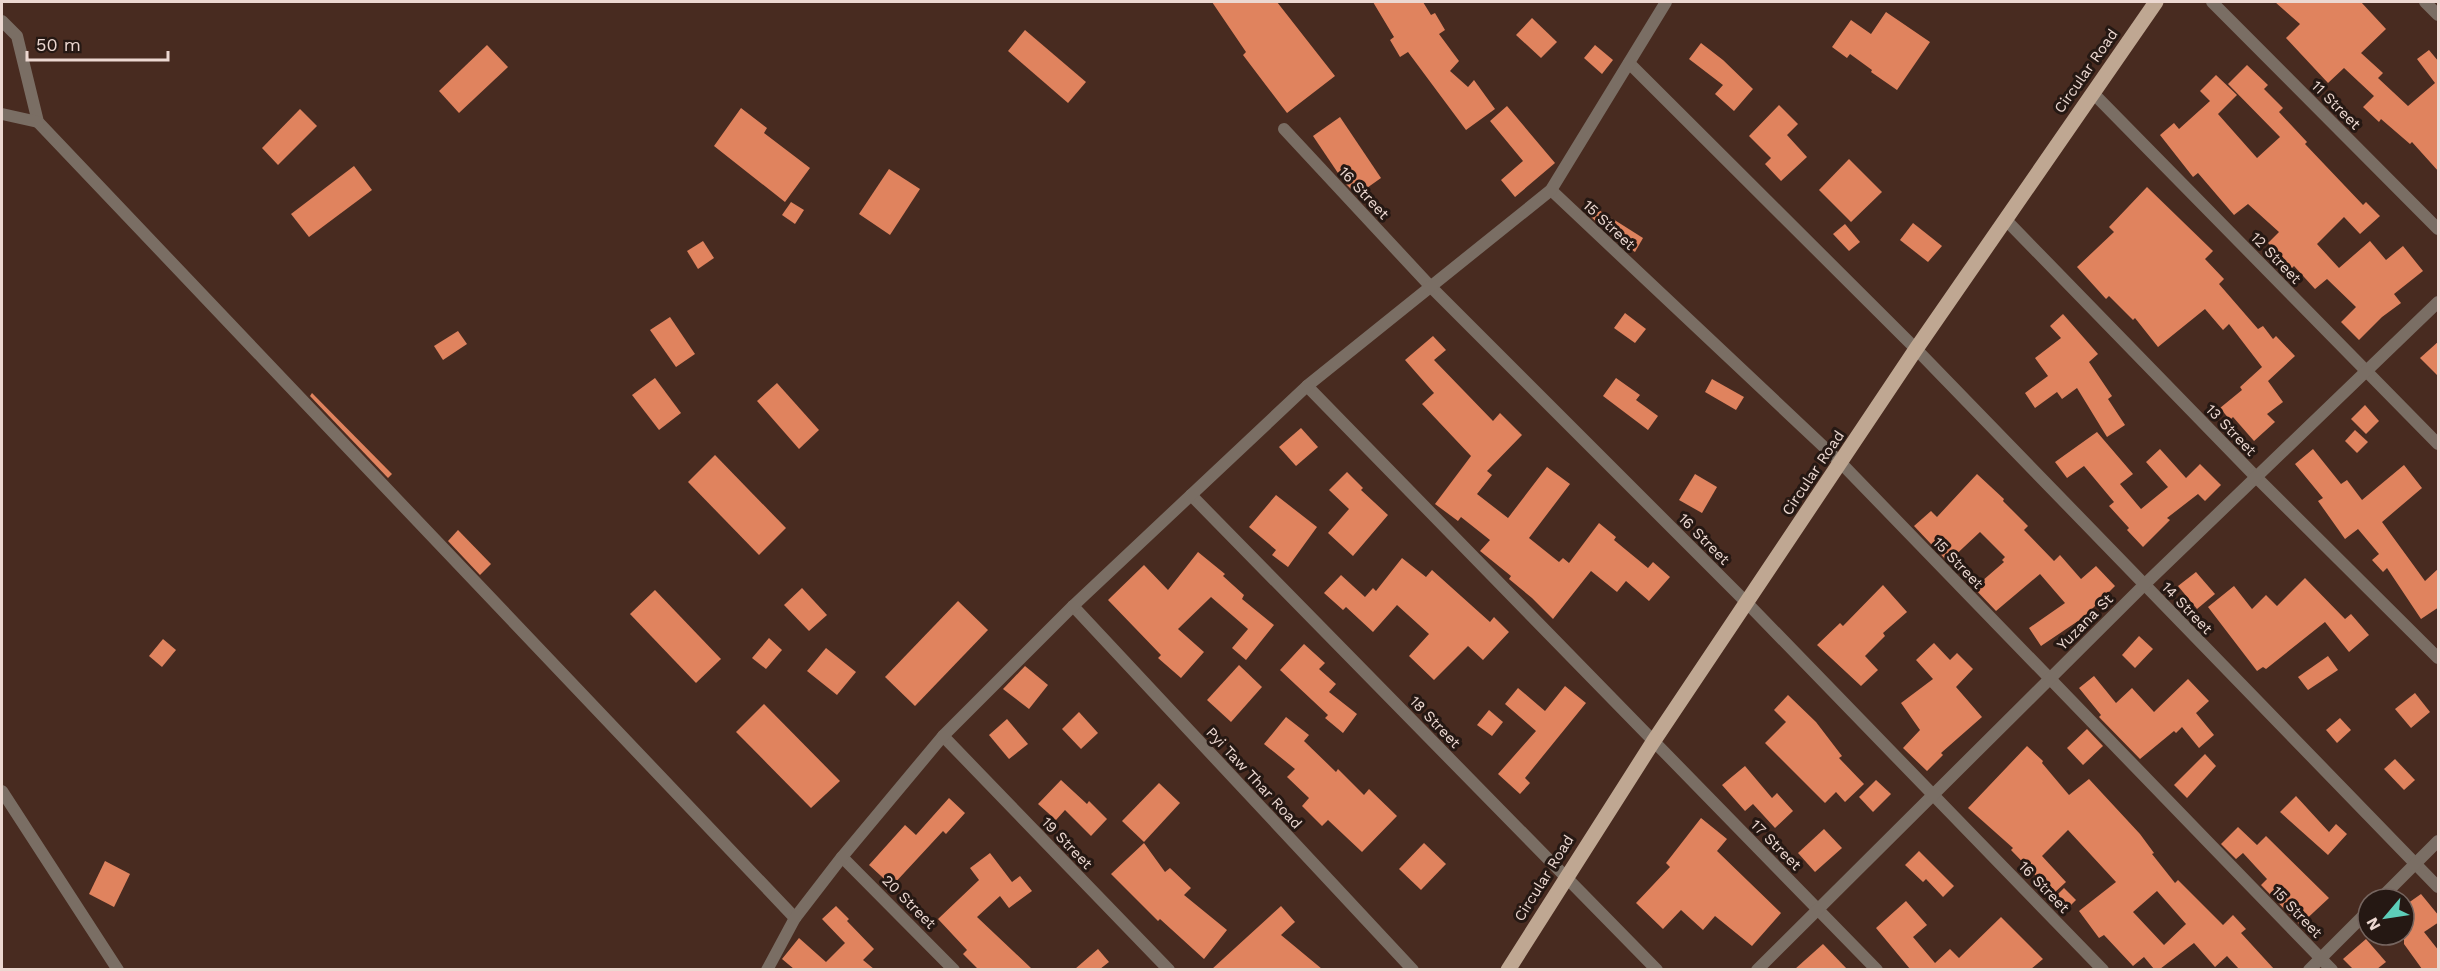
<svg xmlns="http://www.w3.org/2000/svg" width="2440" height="971" font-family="'Work Sans',sans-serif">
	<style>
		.building { fill: #e0835e; fill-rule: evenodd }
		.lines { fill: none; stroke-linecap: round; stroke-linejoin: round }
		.street { stroke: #7a6e64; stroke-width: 12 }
		.primary { stroke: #bfa792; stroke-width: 15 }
		.labels { text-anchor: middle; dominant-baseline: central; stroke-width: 6; stroke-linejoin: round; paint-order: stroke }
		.street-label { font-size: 15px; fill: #ecd8d1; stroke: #251813 }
	</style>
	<rect width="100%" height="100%" fill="#482b20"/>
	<!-- building -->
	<g class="building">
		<path d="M1212 2H1277L1335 76 1287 113 1243 55 1246 52Z"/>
		<path d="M1373 2H1423L1431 15 1435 13 1445 30 1439 34 1459 61 1450 71 1468 87 1474 80 1495 109 1466 130 1408 52 1400 57 1390 40 1394 37Z"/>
		<path d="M2275 2H2361L2386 29 2361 53 2383 73 2378 78 2408 106 2435 83 2417 59 2429 50 2439 62V172L2412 142 2410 144 2381 119 2379 122 2363 107 2374 96 2344 68 2328 83 2286 38 2300 24Z"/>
		<path d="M1886 12 1930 42 1897 90 1871 72 1872 70 1850 54 1847 58 1832 47 1851 20 1871 34Z"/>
		<path d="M1532 18 1557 42 1541 58 1516 35Z"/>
		<path d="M1025 30 1086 82 1068 103 1008 51Z"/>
		<path d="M1701 43 1723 60 1753 89 1734 111 1715 94 1723 85 1689 59Z"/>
		<path d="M487 45 508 67 459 113 439 91Z"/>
		<path d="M1595 45 1613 60 1602 74 1584 58Z"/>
		<path d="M2247 65 2268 85 2264 89 2283 108 2279 112 2307 142 2305 144 2363 205 2366 202 2380 216 2360 234 2344 217 2317 244 2339 268 2370 241 2386 260 2403 246 2423 271 2394 294 2401 303 2382 317 2359 340 2341 322 2356 307 2327 279 2315 289 2294 266 2292 268 2268 243 2279 232 2248 204 2234 215 2198 173 2193 177 2160 135 2174 123 2179 129 2210 101 2200 91 2216 75 2237 95 2218 114 2257 158 2280 137 2228 84Z"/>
		<path d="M1779 105 1798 124 1787 135 1807 157 1781 181 1765 164 1771 158 1749 136Z"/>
		<path d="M1507 106 1555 163 1515 197 1501 180 1523 161 1490 121Z"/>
		<path d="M741 108 767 128 764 133 810 168 785 202 714 146Z"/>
		<path d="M300 109 317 126 278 165 262 148Z"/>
		<path d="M1340 117 1381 178 1357 195 1344 182 1313 136Z"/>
		<path d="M1849 159 1882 192 1851 222 1819 190Z"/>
		<path d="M354 166 372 190 309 237 291 214Z"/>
		<path d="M889 169 920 189 890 235 859 214Z"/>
		<path d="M2147 187 2213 251 2205 259 2224 279 2219 284 2258 329 2263 326 2273 339 2276 336 2295 356 2268 381 2283 402 2267 414 2275 422 2254 441 2233 417 2230 420 2220 408 2242 390 2240 387 2262 367 2229 324 2223 330 2205 309 2158 347 2135 318 2133 320 2109 296 2106 299 2077 267 2114 232 2109 227Z"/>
		<path d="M791 202 804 210 795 224 782 215Z"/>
		<path d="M1594 207 1643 238 1635 252 1614 238 1589 215Z"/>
		<path d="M1913 223 1942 246 1928 262 1900 240Z"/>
		<path d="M1845 224 1860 242 1849 251 1833 234Z"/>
		<path d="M703 241 714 258 698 269 687 251Z"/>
		<path d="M1625 313 1646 329 1635 343 1614 328Z"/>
		<path d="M2063 314 2098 354 2089 362 2112 396 2108 399 2125 425 2107 437 2077 388 2062 399 2057 392 2035 408 2025 393 2048 376 2035 358 2061 338 2050 326Z"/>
		<path d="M670 317 695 354 676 367 650 330Z"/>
		<path d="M458 331 467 344 443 360 434 346Z"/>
		<path d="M1433 336 1446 350 1434 360 1493 421 1500 413 1522 435 1487 471 1492 475 1477 494 1508 518 1547 467 1570 484 1529 538 1559 562 1563 558 1569 563 1599 523 1616 537 1614 540 1648 568 1653 562 1670 577 1649 601 1626 581 1617 592 1591 571 1553 619 1532 598 1509 579 1511 576 1480 551 1490 540 1461 517 1458 521 1435 504 1471 456 1422 404 1434 393 1405 360Z"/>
		<path d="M2439 341V377L2420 358Z"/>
		<path d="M655 378 681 413 659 430 632 395Z"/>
		<path d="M1616 378 1640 395 1636 400 1658 416 1648 430 1603 396Z"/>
		<path d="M1712 379 1744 397 1736 410 1705 392Z"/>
		<path d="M777 383 819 430 799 449 757 401Z"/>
		<path d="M312 393 392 474 388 478 310 396Z"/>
		<path d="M2365 405 2379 421 2366 434 2351 419Z"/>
		<path d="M1301 428 1318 447 1296 466 1279 447Z"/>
		<path d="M2355 430 2368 442 2357 453 2345 441Z"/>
		<path d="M2097 432 2133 474 2120 484 2141 509 2168 487 2146 462 2160 449 2186 478 2200 464 2221 485 2205 501 2198 494 2167 518 2170 520 2143 547 2127 530 2129 528 2109 506 2114 502 2084 466 2067 478 2055 462Z"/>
		<path d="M2313 449 2341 484 2347 480 2362 500 2404 465 2422 488 2382 522 2425 581 2439 568V607L2421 619 2387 568 2383 572 2372 560 2379 554 2358 529 2345 539 2318 501 2323 498 2295 464Z"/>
		<path d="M715 455 786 528 759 555 688 482Z"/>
		<path d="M1347 472 1363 488 1361 490 1388 515 1353 556 1328 533 1349 509 1329 490Z"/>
		<path d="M1695 474 1717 487 1702 513 1679 500Z"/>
		<path d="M1977 474 2004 499 2003 501 2028 526 2024 530 2054 561 2060 555 2081 579 2096 566 2115 586 2084 617 2041 646 2029 628 2065 603 2040 574 1996 611 1974 588 2004 562 2002 560 2005 557 1980 532 1948 562 1914 526 1931 511 1937 517Z"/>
		<path d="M1276 495 1317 527 1288 567 1272 555 1276 550 1249 527Z"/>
		<path d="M458 530 491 564 480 575 448 541Z"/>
		<path d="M1198 552 1225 574 1223 576 1244 595 1242 599 1274 625 1246 660 1232 648 1248 629 1211 597 1178 629 1204 652 1181 678 1158 658 1161 655 1108 600 1144 565 1168 590Z"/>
		<path d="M1402 558 1426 577 1432 570 1490 622 1494 617 1509 632 1483 660 1468 646 1434 680 1409 656 1429 634 1397 605 1373 632 1346 607 1343 610 1324 593 1341 575 1365 597 1373 588 1376 591Z"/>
		<path d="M2196 572 2215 594 2197 609 2178 586Z"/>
		<path d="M2305 578 2345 619 2351 614 2369 635 2349 652 2325 622 2266 669 2263 667 2257 671 2208 607 2234 586 2252 609 2266 595 2277 606Z"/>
		<path d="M1883 585 1907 612 1883 633 1885 636 1865 656 1878 670 1861 686 1817 645 1840 623 1843 626Z"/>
		<path d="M802 588 827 615 809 631 784 605Z"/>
		<path d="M655 590 721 659 696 683 630 614Z"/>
		<path d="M958 601 988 630 915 706 885 677Z"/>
		<path d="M2139 636 2153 649 2135 668 2122 655Z"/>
		<path d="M769 638 782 650 766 669 752 658Z"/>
		<path d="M163 639 176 650 162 667 149 656Z"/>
		<path d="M1934 643 1950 660 1957 653 1973 669 1956 687 1982 717 1941 753 1943 755 1927 771 1903 748 1920 730 1901 703 1933 679 1916 660Z"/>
		<path d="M1304 644 1325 663 1319 669 1336 684 1329 692 1357 714 1343 733 1325 718 1328 715 1280 670Z"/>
		<path d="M826 648 856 672 837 695 807 671Z"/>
		<path d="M2328 656 2338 670 2308 690 2298 677Z"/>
		<path d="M1239 665 1262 687 1231 722 1207 700Z"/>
		<path d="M1025 666 1048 685 1029 709 1003 689Z"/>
		<path d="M2094 676 2116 703 2132 688 2154 712 2188 679 2209 701 2196 713 2214 735 2199 748 2182 727 2176 733 2174 731 2140 759 2099 717 2101 715 2079 688Z"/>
		<path d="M1565 686 1586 703 1525 778 1530 783 1520 794 1498 774 1536 731 1505 704 1518 688 1545 711Z"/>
		<path d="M2415 693 2430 712 2411 728 2395 709Z"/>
		<path d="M1788 695 1816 722 1842 756 1839 758 1864 784 1845 802 1836 792 1825 803 1765 743 1786 722 1774 710Z"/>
		<path d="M764 704 840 781 811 808 736 732Z"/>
		<path d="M1489 710 1503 722 1492 736 1477 725Z"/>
		<path d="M1079 712 1098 733 1081 749 1062 729Z"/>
		<path d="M1286 717 1309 735 1304 741 1336 772 1338 769 1364 795 1369 789 1397 816 1362 852 1328 820 1322 826 1302 806 1309 798 1287 777 1295 769 1264 744Z"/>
		<path d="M2340 718 2351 730 2337 743 2326 730Z"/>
		<path d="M1007 719 1028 744 1009 759 989 735Z"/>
		<path d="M2087 729 2103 746 2083 765 2067 748Z"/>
		<path d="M2027 746 2043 761 2042 763 2069 795 2089 779 2140 834 2154 853 2152 854 2175 883 2178 880 2223 925 2233 915 2246 929 2241 933 2274 969H2239L2227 956 2215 967 2194 943 2160 969H2154L2144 957 2133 966 2104 935 2099 938 2079 911 2116 882 2068 830 2042 856 2066 882 2052 895 2041 883 2042 882 2011 850 2013 848 1968 808ZM2157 891 2186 924 2164 945 2133 912Z"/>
		<path d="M2205 754 2216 766 2187 798 2174 785Z"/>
		<path d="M2395 759 2415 780 2404 790 2384 769Z"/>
		<path d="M1745 766 1772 798 1777 793 1793 811 1775 828 1753 804 1745 811 1722 785Z"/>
		<path d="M1061 780 1087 804 1089 801 1107 819 1091 836 1065 810 1056 820 1038 804Z"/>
		<path d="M1876 780 1891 794 1873 812 1859 797Z"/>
		<path d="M1159 783 1180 803 1144 842 1122 821Z"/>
		<path d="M2296 796 2329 832 2336 824 2347 834 2328 855 2280 812Z"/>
		<path d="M949 798 965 813 946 834 943 831 892 886 869 865 905 825 916 835Z"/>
		<path d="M1701 818 1727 839 1717 851 1781 913 1752 946 1715 916 1703 930 1681 910 1663 929 1636 903 1670 867 1666 863Z"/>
		<path d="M2238 827 2257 845 2266 836 2329 898 2300 925 2261 885 2267 879 2243 853 2236 859 2221 844Z"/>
		<path d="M1824 829 1842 848 1815 872 1798 853Z"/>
		<path d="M1144 843 1165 872 1170 868 1191 888 1184 895 1227 930 1204 959 1160 919 1158 921 1111 874Z"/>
		<path d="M1424 843 1446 864 1421 890 1399 869Z"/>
		<path d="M1919 851 1954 886 1943 897 1926 879 1923 882 1905 865Z"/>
		<path d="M990 853 1012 882 1020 876 1032 891 1009 908 1000 896 977 917 1032 969H978L963 954 967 950 938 919 979 880 970 868Z"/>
		<path d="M105 861 130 874 114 907 89 894Z"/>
		<path d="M2064 888 2076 900 2065 911 2053 899Z"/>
		<path d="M2421 894 2439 916V922L2424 932 2439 951V969H2422L2404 944V906Z"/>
		<path d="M1906 901 1927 925 1913 937 1935 963 1950 949 1959 958 2001 917 2043 959 2031 969H1910L1876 928Z"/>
		<path d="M836 906 849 919 847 921 874 949 863 960 874 969H794L782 959 799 938 826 962 845 943 822 919Z"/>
		<path d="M1281 906 1295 922 1281 935 1322 969H1212Z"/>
		<path d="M2366 939 2386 962 2377 969H2353L2343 959Z"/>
		<path d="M1823 944 1847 969H1795Z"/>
		<path d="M1098 949 1109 962 1100 969H1075Z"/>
	</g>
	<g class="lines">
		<!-- street -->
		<g class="street">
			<path d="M2212 2 2438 229"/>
			<path d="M2425 2 2438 15"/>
			<path d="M2 21 17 36 38 122 795 918"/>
			<path d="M1629 63 1916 349 2438 887"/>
			<path d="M2093 93 2438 444"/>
			<path d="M2 114 38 122"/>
			<path d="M1284 129 1431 287 1747 603 2103 970"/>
			<path d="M1551 190 1841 463 2332 970"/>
			<path d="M2005 219 2256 477 2438 658"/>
			<path d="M1307 386 1877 970"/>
			<path d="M1191 495 1657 970"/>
			<path d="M1073 606 1413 970"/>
			<path d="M943 736 1169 970"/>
			<path d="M2 791 118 970"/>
			<path d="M842 857 954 970"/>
			<path d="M2380 899 2438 841"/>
			<path d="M767 970 795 918 842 857 943 736 1073 606 1307 386 1551 190 1666 2"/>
			<path d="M1757 970 2144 585 2438 302"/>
			<path d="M2309 970 2368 911"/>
		</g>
		<!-- primary -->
		<path class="primary" d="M1508 970 1653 742 1916 349 2156 2"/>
	</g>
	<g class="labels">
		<!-- street labels -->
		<g class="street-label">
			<text transform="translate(2086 71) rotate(-55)">Circular Road</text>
			<text transform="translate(2336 105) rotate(45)">11 Street</text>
			<text transform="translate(1364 193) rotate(47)">16 Street</text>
			<text transform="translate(1609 225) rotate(43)">15 Street</text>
			<text transform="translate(2276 258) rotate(46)">12 Street</text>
			<text transform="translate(2231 430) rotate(46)">13 Street</text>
			<text transform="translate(1813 473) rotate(-56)">Circular Road</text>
			<text transform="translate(1704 539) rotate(45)">16 Street</text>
			<text transform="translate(1958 563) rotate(46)">15 Street</text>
			<text transform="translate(2187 608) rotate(46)">14 Street</text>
			<text transform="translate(2085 622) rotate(-45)">Yuzana St</text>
			<text transform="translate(1435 722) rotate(46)">18 Street</text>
			<text transform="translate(1254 778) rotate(47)">Pyi Taw Thar Road</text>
			<text transform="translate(1067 843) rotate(46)">19 Street</text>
			<text transform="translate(1776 845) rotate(45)">17 Street</text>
			<text transform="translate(1544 878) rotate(-58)">Circular Road</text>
			<text transform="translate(2044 887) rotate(46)">16 Street</text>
			<text transform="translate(909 902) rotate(45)">20 Street</text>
			<text transform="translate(2297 912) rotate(46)">15 Street</text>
		</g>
	</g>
	<!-- border -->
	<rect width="2440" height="971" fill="none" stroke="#ecd8d1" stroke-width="6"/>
	<!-- north arrow -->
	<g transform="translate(2386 917) rotate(241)"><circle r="28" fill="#251813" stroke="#75655f" stroke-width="1.5"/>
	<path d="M0-4.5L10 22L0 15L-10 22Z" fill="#5dceb9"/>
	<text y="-9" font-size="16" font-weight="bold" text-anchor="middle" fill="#ecd8d1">N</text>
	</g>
	<!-- scale -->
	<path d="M27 51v9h141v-9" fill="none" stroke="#ecd8d1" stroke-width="3"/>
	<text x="36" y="51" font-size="18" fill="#ecd8d1" stroke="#251813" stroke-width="4.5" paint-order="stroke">50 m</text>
</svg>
